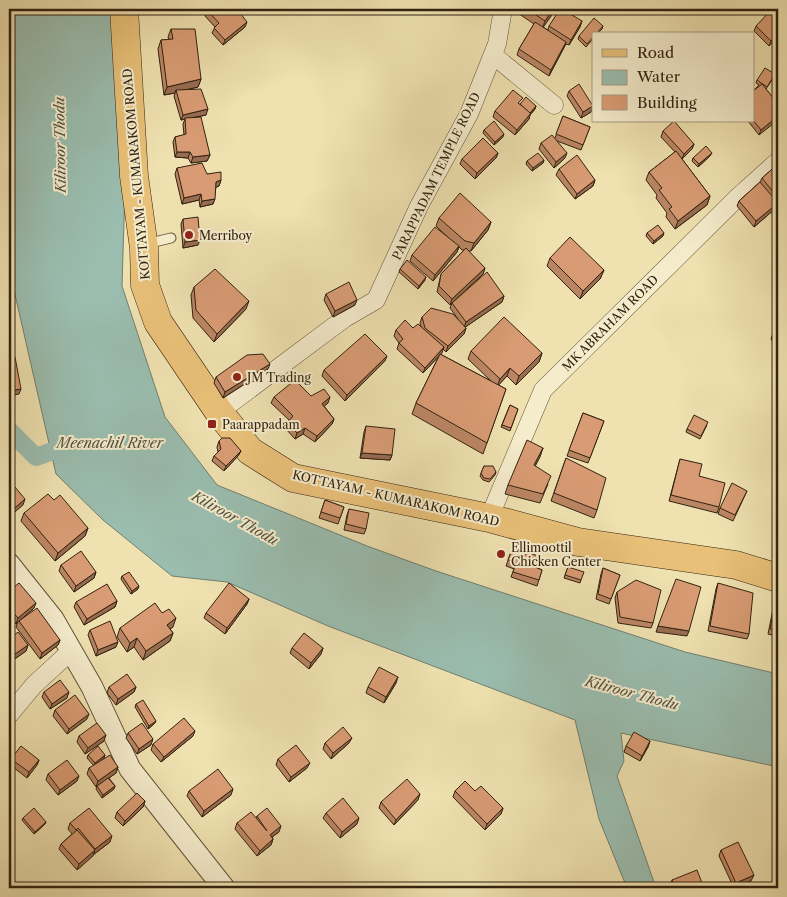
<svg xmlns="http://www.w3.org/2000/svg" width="787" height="897" font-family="'Libre Caslon Text',serif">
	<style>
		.water { fill: #9abdaf; stroke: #707f6f }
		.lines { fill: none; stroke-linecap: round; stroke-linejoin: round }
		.canal { stroke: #9abdaf; stroke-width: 18 }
		.service-casing { stroke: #615238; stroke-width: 11 }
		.minor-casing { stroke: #615238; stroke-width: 19 }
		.tertiary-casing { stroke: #615238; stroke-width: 23 }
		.primary-casing { stroke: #322210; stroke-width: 29 }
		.service { stroke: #f5eccc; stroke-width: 9 }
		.minor { stroke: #f5eccc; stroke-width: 18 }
		.tertiary { stroke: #f5eccc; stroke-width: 21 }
		.primary { stroke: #e8c078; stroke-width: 28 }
		.wall { fill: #ba8563; stroke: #322210 }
		.shaded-wall { fill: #976c50; stroke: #322210 }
		.building { fill: #d89b73; stroke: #322210 }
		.poi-dot { fill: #8f2418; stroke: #f5eccc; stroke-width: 2 }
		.labels { text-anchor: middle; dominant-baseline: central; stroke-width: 4; stroke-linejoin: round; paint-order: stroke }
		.street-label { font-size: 12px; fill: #322210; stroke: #f5eccc }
		.poi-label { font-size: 12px; fill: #322210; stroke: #f5eccc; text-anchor: start }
		.water-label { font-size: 14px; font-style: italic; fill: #515040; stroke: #f5eccc }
	</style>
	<rect width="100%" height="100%" fill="#efe1b0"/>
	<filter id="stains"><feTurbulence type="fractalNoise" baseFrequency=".004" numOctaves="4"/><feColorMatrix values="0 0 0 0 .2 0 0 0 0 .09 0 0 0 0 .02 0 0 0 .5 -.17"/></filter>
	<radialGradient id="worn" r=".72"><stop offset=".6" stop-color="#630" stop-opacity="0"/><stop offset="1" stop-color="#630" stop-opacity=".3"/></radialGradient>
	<!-- water -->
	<path class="water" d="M9 9H118L126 157 122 286 165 417 217 485 367 546 436 571 685 652 778 674V767L621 733 624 761 617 776 656 888H627L599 819 575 720 328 626 227 582 172 576 103 520 56 474 9 268Z"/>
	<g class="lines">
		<!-- canal -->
		<path class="canal" d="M9 430 36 457 72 444"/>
		<defs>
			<path id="service" d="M146 244 171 238"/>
			<g id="minor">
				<path d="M493 55 554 105"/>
				<path d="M219 412 345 318 376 300 419 206 469 114 497 44 503 9"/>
				<path d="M489 518 543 390 738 197 778 161"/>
				<path d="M9 715 34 685 71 651"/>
			</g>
			<path id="tertiary" d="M9 564 53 619 92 687 130 769 224 888"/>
			<path id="primary" d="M124 9 134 176 144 248 145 285 158 322 219 412 250 451 293 478 489 518 578 542 736 565 778 578"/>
		</defs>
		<!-- service casing -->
		<use href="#service" class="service-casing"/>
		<!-- minor casing -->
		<use href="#minor" class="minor-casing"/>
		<!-- tertiary casing -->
		<use href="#tertiary" class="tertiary-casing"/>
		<!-- primary casing -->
		<use href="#primary" class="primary-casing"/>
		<!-- service -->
		<use href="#service" class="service"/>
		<!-- minor -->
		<use href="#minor" class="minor"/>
		<!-- tertiary -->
		<use href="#tertiary" class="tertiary"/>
		<!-- primary -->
		<use href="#primary" class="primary"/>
	</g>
	<!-- wall -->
	<g class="wall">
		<path d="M206 9H237L245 27 223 45 212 33 215 27 205 16 207 10Z"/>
		<path d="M512 9H556L543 27 548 30 549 26 582 21 580 27 569 45 566 44 549 76 517 55 519 49 534 24Z"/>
		<path d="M603 26 602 29 597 34H593V39L586 47 578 39 579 36Z"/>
		<path d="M756 26 778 37 769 46 754 31Z"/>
		<path d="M171 29 201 79 198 87 186 90 206 115 192 118 210 155 207 161 191 163 188 158 175 157 173 142 175 137 184 135 183 124 185 119 181 120 174 96 175 93 164 95 158 49 161 40H169L168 37Z"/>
		<path d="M774 77 766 89 778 104 759 135 748 121H753V91L759 85 756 83 757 80Z"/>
		<path d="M569 91 593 106 591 112 581 118 567 96Z"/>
		<path d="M520 104 536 106 535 109 530 115 529 119 515 135 493 117 495 111Z"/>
		<path d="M563 116 590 127 581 150 557 141 565 158 554 168 539 149 541 143 555 138Z"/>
		<path d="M484 130 503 137 494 145 483 133Z"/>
		<path d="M663 131 694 144 692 149 682 159 710 196 707 205 675 229 666 217 667 213 656 198 657 195 646 180 649 172 675 152 661 137Z"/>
		<path d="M498 153 496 158 475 179 460 164 462 159Z"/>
		<path d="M710 156 698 167 692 161 693 158Z"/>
		<path d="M544 160 543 163 532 171 526 164 527 161Z"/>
		<path d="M778 164V204L776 208 754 227 737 206 739 201 760 182 762 178Z"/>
		<path d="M177 168 207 174 221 180 219 186 216 187 213 204 200 207 199 200 182 204 175 174Z"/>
		<path d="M559 169 595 180 593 186 575 199 556 175Z"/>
		<path d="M439 218 491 222 488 230 471 251H468L485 268 483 274 456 299 504 296 502 302 465 327 466 328 464 334 446 352 443 349 440 354 491 381 468 359 471 351 542 353 539 362 516 385 507 376 498 385 506 389 483 454 412 414 416 403 439 356 423 373 397 349 399 343 394 336 396 330 421 327 420 323 422 317 458 319 450 308 452 303 450 305 437 292 441 274 464 250H462L459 247 457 252 433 281 410 261 412 255 452 241 436 226Z"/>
		<path d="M183 219 198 245 183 248 181 224Z"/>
		<path d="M647 233 663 236 653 244 646 236Z"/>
		<path d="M550 258 604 270 600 279 580 299 547 266Z"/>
		<path d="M400 269 425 280 418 289 399 272Z"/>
		<path d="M194 287 246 309 214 342 193 318 191 295Z"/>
		<path d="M326 294 355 305 333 317 324 300Z"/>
		<path d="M778 329V348L771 339 773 333Z"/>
		<path d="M385 361 345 401 322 376 324 370Z"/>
		<path d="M268 369 223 398 214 383 216 377Z"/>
		<path d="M311 396 328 403 324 406 334 419 332 424 315 442 303 434 295 439 285 428 287 423 289 420 271 403 274 397Z"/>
		<path d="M510 405 518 409 510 431 501 427Z"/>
		<path d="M583 413 604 421 588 463 567 456Z"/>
		<path d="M707 425 700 439 686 432 687 429Z"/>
		<path d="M366 426 392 455 390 460 360 458 364 432Z"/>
		<path d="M219 441 241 451 238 456 224 471 212 461 214 456 218 452 217 447Z"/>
		<path d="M543 448 535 466 548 484 540 503 505 494 508 485Z"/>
		<path d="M566 458 597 510 594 518 551 501Z"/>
		<path d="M680 459 699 476 719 507 717 513 669 501Z"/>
		<path d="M484 466 496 472 495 475 489 482 483 480 480 476Z"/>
		<path d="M747 491 733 521 718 514 720 508Z"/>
		<path d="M54 500 88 528 85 536 55 561 21 521 24 513Z"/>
		<path d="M325 500 344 507 338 524 319 518Z"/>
		<path d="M349 509 366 529 364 534 344 530 347 515Z"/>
		<path d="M511 552 535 567 542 570 537 586 511 577 514 569 506 566Z"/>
		<path d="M61 565 96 572 94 578 74 592 59 571Z"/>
		<path d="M568 567 581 580 580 583 564 578Z"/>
		<path d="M603 568 620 575 609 604 596 599 601 574Z"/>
		<path d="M122 576 138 589 131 594 121 579Z"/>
		<path d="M718 583 749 634 747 639 708 631 716 589Z"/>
		<path d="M9 591 34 608 20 620 60 640 58 645 40 659 16 627 18 621 16 624 9 616V618Z"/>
		<path d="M617 592 653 623 651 628 618 623 615 598Z"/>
		<path d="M249 599 247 604 225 634 204 618 206 613Z"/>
		<path d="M117 601 115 607 84 625 74 607 76 602Z"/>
		<path d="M775 603 778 604V651L773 650 776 636 768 634 773 609Z"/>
		<path d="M173 627 170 629 173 633 170 641 143 660 134 647 127 652 117 637 120 628Z"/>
		<path d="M90 630 116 647 96 656 88 635Z"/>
		<path d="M9 639 28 645 26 651 9 663Z"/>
		<path d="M292 648H323L321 654 309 669 290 653Z"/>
		<path d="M396 683 384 703 366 693 368 687Z"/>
		<path d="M109 687H136L134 692 116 705 107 693Z"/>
		<path d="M44 692 67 698 50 709 42 697Z"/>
		<path d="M136 704 156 721 154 724 148 729 135 707Z"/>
		<path d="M55 710 87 719 67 734 53 716Z"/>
		<path d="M128 733 151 745 137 754 126 738Z"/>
		<path d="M79 736 104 741 85 754 77 742Z"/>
		<path d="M193 736 161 762 151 750 153 744Z"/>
		<path d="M650 741 648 747 640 761 624 752 626 746Z"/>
		<path d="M325 743H349L331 759 323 749Z"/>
		<path d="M88 755H105L104 758 98 763 118 767 116 773 109 778 115 786 114 789 102 798 96 789 97 786 102 782 96 787 87 774 89 768 94 766 87 758Z"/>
		<path d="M11 759 39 760 37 765 27 778 9 764Z"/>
		<path d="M278 759 307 768 289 782 276 765Z"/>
		<path d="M48 774 77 781 58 795 46 780Z"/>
		<path d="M189 791 231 795 202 817 187 796Z"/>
		<path d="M455 791H475L503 808 501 814 485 830 453 797Z"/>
		<path d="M418 800 394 825 379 808 381 802Z"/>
		<path d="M145 801 143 807 123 826 115 818 117 812Z"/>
		<path d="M326 813 357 824 340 838 323 818Z"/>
		<path d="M257 816 279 832 272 837 273 839 271 845 257 856 235 829 237 823 256 818Z"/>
		<path d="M23 818 46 822 45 824 34 834 22 820Z"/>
		<path d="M70 823 110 842 93 855 77 870 59 849 61 844 72 834 68 829Z"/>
		<path d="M721 850 751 881 734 888 719 856Z"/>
		<path d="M672 880 700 888H672L670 885Z"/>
	</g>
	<!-- shaded-wall -->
	<g class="shaded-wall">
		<path d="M553 9H556L542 29 545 21Z"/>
		<path d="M582 21 580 27 569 45 571 40Z"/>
		<path d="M247 22 245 27 223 45 225 40Z"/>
		<path d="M778 33V37L769 46 771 41Z"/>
		<path d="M566 42 564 47 549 76 551 70Z"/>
		<path d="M201 79 198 87 176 92V90L175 93 164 95 167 87Z"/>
		<path d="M536 106 535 109 530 115 529 119 515 135 517 130Z"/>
		<path d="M593 106 591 112 581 118 583 112Z"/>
		<path d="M208 109 206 115 181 120 183 115Z"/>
		<path d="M778 116V120L759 135 761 130Z"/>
		<path d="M504 134 503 137 494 145 495 142Z"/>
		<path d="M694 144 692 149 682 159 684 154Z"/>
		<path d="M177 152H190L188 158 175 157Z"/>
		<path d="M498 153 496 158 475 179 477 173Z"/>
		<path d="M567 153 565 158 554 168 556 162Z"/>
		<path d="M712 153 710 156 698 167 699 164Z"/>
		<path d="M210 155 207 161 191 163 193 157Z"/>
		<path d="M544 160 543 163 532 171 533 168Z"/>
		<path d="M221 180 219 186 214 188 216 182Z"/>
		<path d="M595 180 593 186 575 199 577 194Z"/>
		<path d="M201 194 199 200 182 204 184 198Z"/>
		<path d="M710 196 707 205 675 229 678 221Z"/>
		<path d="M215 199 213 204 200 207 202 201Z"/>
		<path d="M778 201V204L776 208 754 227 756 221 778 203Z"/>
		<path d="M491 222 488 230 471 251 474 243Z"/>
		<path d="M664 233 663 236 653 244 654 241Z"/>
		<path d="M200 240 198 245 183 248 185 242Z"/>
		<path d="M459 246 457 252 433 281 435 275Z"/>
		<path d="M485 268 483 274 450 305 452 299Z"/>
		<path d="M604 270 600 279 580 299 583 291Z"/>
		<path d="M426 277 425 280 418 289 419 286Z"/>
		<path d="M504 296 502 302 464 328 466 322Z"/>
		<path d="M357 300 355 305 333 317 335 311Z"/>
		<path d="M249 301 246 309 214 342 217 334Z"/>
		<path d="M466 328 464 334 446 352 448 346Z"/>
		<path d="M444 347 442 353 423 373 425 368Z"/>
		<path d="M542 353 539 362 516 385 519 376Z"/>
		<path d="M387 356 385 361 345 401 347 395Z"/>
		<path d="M270 364 268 369 223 398 225 392Z"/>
		<path d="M510 368 507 376 497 387 500 379Z"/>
		<path d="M21 389 19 394 9 396V391Z"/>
		<path d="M330 397 328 403 320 410 322 404Z"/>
		<path d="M334 419 332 424 315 442 317 436Z"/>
		<path d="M305 428 303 434 295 439 297 433Z"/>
		<path d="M543 448 540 457 531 474 534 465Z"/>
		<path d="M241 451 238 456 224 471 226 466Z"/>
		<path d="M362 453 392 455 390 460 360 458Z"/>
		<path d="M25 499 23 505 9 517V513Z"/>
		<path d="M88 528 85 536 55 561 58 553Z"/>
		<path d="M96 572 94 578 74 592 76 586Z"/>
		<path d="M139 586 138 589 131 594 132 591Z"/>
		<path d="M249 599 247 604 225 634 227 628Z"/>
		<path d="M117 601 115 607 84 625 87 619Z"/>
		<path d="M36 603 34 608 16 624 18 618Z"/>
		<path d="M176 618 173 627 164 633 167 625Z"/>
		<path d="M658 626 689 631 687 636 656 632Z"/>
		<path d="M173 633 170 641 143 660 146 651Z"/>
		<path d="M137 638 134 647 127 652 130 643Z"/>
		<path d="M60 640 58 645 40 659 42 653Z"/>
		<path d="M118 642 116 647 96 656 98 650Z"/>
		<path d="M28 645 26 651 9 663 11 657Z"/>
		<path d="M323 648 321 654 309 669 311 663Z"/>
		<path d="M398 677 396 683 384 703 386 697Z"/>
		<path d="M136 687 134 692 116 705 118 699Z"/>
		<path d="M69 692 67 698 50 709 52 704Z"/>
		<path d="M89 714 87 719 67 734 69 729Z"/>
		<path d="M156 721 154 724 148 729 149 726Z"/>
		<path d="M195 731 193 736 161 762 164 757Z"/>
		<path d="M106 735 104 741 85 754 88 748Z"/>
		<path d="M352 738 349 743 331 759 333 753Z"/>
		<path d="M153 739 151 745 137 754 139 749Z"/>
		<path d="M650 741 648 747 640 761 642 756Z"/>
		<path d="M105 755 104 758 94 766 95 763Z"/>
		<path d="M39 760 37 765 27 778 29 772Z"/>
		<path d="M310 763 307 768 289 782 291 777Z"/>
		<path d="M118 767 116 773 96 787 98 781Z"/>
		<path d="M79 776 77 781 58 795 60 790Z"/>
		<path d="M115 786 114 789 102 798 103 795Z"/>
		<path d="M233 789 231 795 202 817 204 811Z"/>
		<path d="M420 794 418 800 394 825 396 820Z"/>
		<path d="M145 801 143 807 123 826 125 821Z"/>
		<path d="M503 808 501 814 485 830 487 824Z"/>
		<path d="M359 818 357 824 340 838 342 832Z"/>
		<path d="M46 822 45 824 34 834 35 832Z"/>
		<path d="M281 826 279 832 268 840 270 835Z"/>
		<path d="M112 836 110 842 93 855 95 849Z"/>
		<path d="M273 839 271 845 257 856 260 851Z"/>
		<path d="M95 850 93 856 77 870 79 864Z"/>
		<path d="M754 875 751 881 734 888 736 883Z"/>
		<path d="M702 883 700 888H687Z"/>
	</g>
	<!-- building -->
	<g class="building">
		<path d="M208 9H237L247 22 225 40 214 28 219 23 207 10Z"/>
		<path d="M527 9H553L545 21Z"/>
		<path d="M560 9H562L582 21 571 40 549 26Z"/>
		<path d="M772 9H776L778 11V33L771 41 756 26Z"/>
		<path d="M594 18 603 26 596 34H593V37L587 44 579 36Z"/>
		<path d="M535 22 566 42 551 70 519 49Z"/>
		<path d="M171 29H195L201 79 167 87 161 40 173 39Z"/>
		<path d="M765 68 775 74 767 87 757 80Z"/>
		<path d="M579 84 593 106 583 112 569 91Z"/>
		<path d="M762 84 778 104V116L761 130 753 120V91Z"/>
		<path d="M201 89 208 109 183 115 176 90Z"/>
		<path d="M513 90 523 98 518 103 531 113 517 130 495 111Z"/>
		<path d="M526 97 536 106 530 113 520 104Z"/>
		<path d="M563 116 590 127 583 145 556 134Z"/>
		<path d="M201 117 210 155 193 157 190 152H177L175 137 186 134 185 118Z"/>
		<path d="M494 121 504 134 495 142 484 130Z"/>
		<path d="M674 121 694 144 684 154 663 131Z"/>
		<path d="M552 135 567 153 556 162 541 143Z"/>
		<path d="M483 138 498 153 477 173 462 159Z"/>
		<path d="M706 146 712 153 699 164 693 158Z"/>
		<path d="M676 151 710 196 678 221 669 209 672 207 659 190 662 188 649 172Z"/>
		<path d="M538 153 544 160 533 168 527 161Z"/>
		<path d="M577 155 595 180 577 194 559 169Z"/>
		<path d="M202 163 207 174 221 172V180L216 182 215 199 202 201 201 194 184 198 177 168Z"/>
		<path d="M778 164V198L762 178Z"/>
		<path d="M760 182 778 203 756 221 739 201Z"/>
		<path d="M460 193 491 222 474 243 465 241 439 218Z"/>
		<path d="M198 217 200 240 185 242 183 219Z"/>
		<path d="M658 225 664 233 654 241 647 233Z"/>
		<path d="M435 227 459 246 435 275 412 255Z"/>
		<path d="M570 237 604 270 583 291 550 258Z"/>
		<path d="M466 248 485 268 452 299 439 286 441 274Z"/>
		<path d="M407 260 426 277 419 286 400 269Z"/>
		<path d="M215 269 249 301 217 334 196 310 194 287Z"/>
		<path d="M487 272 504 296 466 322 452 303Z"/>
		<path d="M349 282 357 300 335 311 326 294Z"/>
		<path d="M431 308 453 314 466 328 448 346 425 328 422 317Z"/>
		<path d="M504 317 542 353 519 376 510 368 500 379 471 351Z"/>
		<path d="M405 320 413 328 418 324 444 347 425 368 399 343 403 339 396 330Z"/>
		<path d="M778 329V340L773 333Z"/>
		<path d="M365 334 387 356 347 395 324 370Z"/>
		<path d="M263 354 270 364 225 392 216 377 247 355Z"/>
		<path d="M440 354 506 389 487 443 416 403Z"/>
		<path d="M15 357 21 389 9 391V359Z"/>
		<path d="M295 380 311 396 324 389 330 397 322 404 334 419 317 436 305 428 297 433 287 423 293 416 274 397Z"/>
		<path d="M510 405 518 409 511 428 502 425Z"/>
		<path d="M583 413 604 421 590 458 569 450Z"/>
		<path d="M694 415 708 422 701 436 687 429Z"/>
		<path d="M366 426 395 429 392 455 362 453Z"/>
		<path d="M222 438H230L241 451 226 466 214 456 221 449 219 441Z"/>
		<path d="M527 440 543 448 534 465 551 476 543 494 508 485Z"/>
		<path d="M566 458 606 478 597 510 554 493Z"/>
		<path d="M680 459 702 464 699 476 725 483 719 507 671 495Z"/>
		<path d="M484 466H493L496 472 490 479 484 478 481 473Z"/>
		<path d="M9 480 25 499 9 513Z"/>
		<path d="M732 483 747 491 735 515 720 508Z"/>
		<path d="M48 494 54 500 60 495 88 528 58 553 24 513Z"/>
		<path d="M325 500 344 507 340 518 321 512Z"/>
		<path d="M349 509 369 513 366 529 346 524Z"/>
		<path d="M81 551 96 572 76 586 61 565Z"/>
		<path d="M511 552 524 556 527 552 538 556 535 567 542 570 539 580 513 572 516 563 508 560Z"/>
		<path d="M568 567 584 572 581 580 565 575Z"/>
		<path d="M603 568 620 575 611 599 598 594Z"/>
		<path d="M129 572 139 586 132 591 122 576Z"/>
		<path d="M676 579 701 587 689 631 658 626Z"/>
		<path d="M636 580 661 590 653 623 620 617 617 592Z"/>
		<path d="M19 583 36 603 18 618 9 608V591Z"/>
		<path d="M229 583 249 599 227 628 206 613Z"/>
		<path d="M718 583 753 593 749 634 710 626Z"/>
		<path d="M107 584 117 601 87 619 76 602Z"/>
		<path d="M155 603 162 613 169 609 176 618 167 625 173 633 146 651 137 638 130 643 120 628Z"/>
		<path d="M775 603 778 604V645H775L778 630 770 629Z"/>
		<path d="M37 608 60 640 42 653 19 621Z"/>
		<path d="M110 621 118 642 98 650 90 630Z"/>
		<path d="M18 632 28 645 11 657 9 654V639Z"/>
		<path d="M304 633 323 648 311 663 292 648Z"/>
		<path d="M379 667 398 677 386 697 368 687Z"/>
		<path d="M127 674 136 687 118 699 109 687Z"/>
		<path d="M60 680 69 692 52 704 44 692Z"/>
		<path d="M75 695 89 714 69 729 55 710Z"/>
		<path d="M143 700 156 721 149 726 136 704Z"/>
		<path d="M184 718 195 731 164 757 153 744Z"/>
		<path d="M97 723 106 735 88 748 79 736Z"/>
		<path d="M142 723 153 739 139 749 128 733Z"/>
		<path d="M343 727 352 738 333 753 325 743Z"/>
		<path d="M634 732 650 741 642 756 626 746Z"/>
		<path d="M296 745 310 763 291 777 278 759Z"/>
		<path d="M21 746 39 760 29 772 11 759Z"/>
		<path d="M98 746 105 755 95 763 88 755Z"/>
		<path d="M110 755 118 767 98 781 89 768Z"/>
		<path d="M67 760 79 776 60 790 48 774Z"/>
		<path d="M218 769 233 789 204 811 189 791Z"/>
		<path d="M108 778 115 786 103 795 97 786Z"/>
		<path d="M407 779 420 794 396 820 381 802Z"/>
		<path d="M465 781 475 791 481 786 503 808 487 824 455 791Z"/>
		<path d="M137 793 145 801 125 821 117 812Z"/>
		<path d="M343 798 359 818 342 832 326 813Z"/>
		<path d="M34 808 46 822 35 832 23 818Z"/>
		<path d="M89 808 112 836 95 849 78 828 76 830 70 823Z"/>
		<path d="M267 808 281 826 270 835 273 839 260 851 237 823 251 812 267 831 257 816Z"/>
		<path d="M77 830 95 850 79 864 61 844Z"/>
		<path d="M738 842 754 875 736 883 721 850Z"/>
		<path d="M697 870 702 883 687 888H676L672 880Z"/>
	</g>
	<!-- markers -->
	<g class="poi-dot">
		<circle cx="189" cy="235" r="5"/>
		<circle cx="237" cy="377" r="5"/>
		<rect x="207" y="419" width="10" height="10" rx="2.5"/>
		<circle cx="501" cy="554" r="5"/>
	</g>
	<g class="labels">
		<!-- street labels -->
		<g class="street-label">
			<text transform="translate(136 174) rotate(-95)">KOTTAYAM - KUMARAKOM ROAD</text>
			<text transform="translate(436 176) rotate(-64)">PARAPPADAM TEMPLE ROAD</text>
			<text transform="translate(610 323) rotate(-45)">MK ABRAHAM ROAD</text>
			<text transform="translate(396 498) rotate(13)">KOTTAYAM - KUMARAKOM ROAD</text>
		</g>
		<!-- poi labels -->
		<g class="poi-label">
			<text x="199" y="235">Merriboy</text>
			<text x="247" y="377">JM Trading</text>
			<text x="222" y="424">Paarappadam</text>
			<text x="511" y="547">Ellimoottil<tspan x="511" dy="14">Chicken Center</tspan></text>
		</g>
		<!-- water labels -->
		<g class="water-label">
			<text transform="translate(60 145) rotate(-91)">Kiliroor Thodu</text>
			<text x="110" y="443">Meenachil River</text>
			<text transform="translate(235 518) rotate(29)">Kiliroor Thodu</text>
			<text transform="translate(632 693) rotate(15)">Kiliroor Thodu</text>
		</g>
	</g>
	<!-- margin -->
	<rect width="787" height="897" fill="none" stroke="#efe1b0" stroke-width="30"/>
	<rect x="10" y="10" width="767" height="877" fill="none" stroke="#322210" stroke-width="2.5"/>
	<rect x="15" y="15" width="757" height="867" fill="none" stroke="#322210"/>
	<!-- legend -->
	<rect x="592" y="32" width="162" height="90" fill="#f5eccc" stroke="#a79b81"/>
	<rect x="602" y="49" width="25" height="8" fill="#e8c078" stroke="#a79b81"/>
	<text x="637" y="58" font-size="15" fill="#322210">Road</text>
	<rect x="602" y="70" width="25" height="15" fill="#9abdaf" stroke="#a79b81"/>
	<text x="637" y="82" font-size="15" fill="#322210">Water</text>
	<rect x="602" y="95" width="25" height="15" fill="#d89b73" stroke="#a79b81"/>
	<text x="637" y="108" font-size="15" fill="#322210">Building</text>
	<rect width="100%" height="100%" filter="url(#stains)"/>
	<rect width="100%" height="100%" fill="url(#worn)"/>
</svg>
